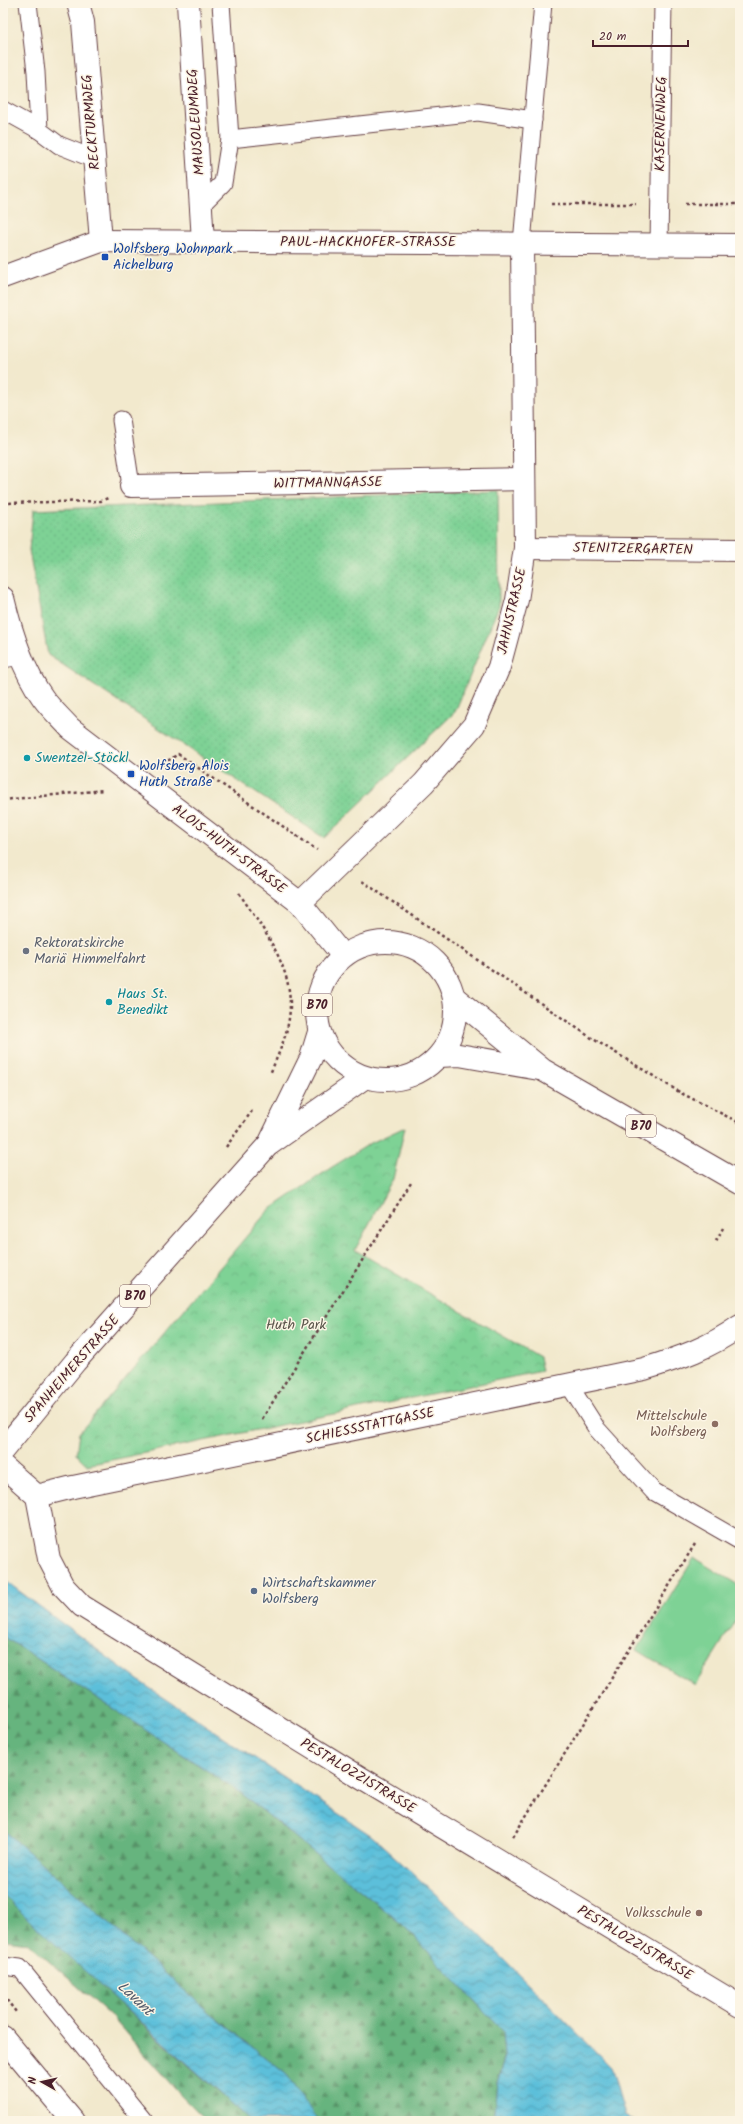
<svg xmlns="http://www.w3.org/2000/svg" width="743" height="2124" font-family="Kalam,sans-serif">
	<style>
		.grass { fill: url(#grass-dots); stroke: #647860 }
		.forest { fill: url(#forest-firs); stroke: #586a54 }
		.park { fill: url(#park-crowns); stroke: #647860 }
		.garden { fill: #7ed295; stroke: #647860 }
		.water { fill: url(#water-waves); stroke: #536f82 }
		.lines { fill: none; stroke-linecap: round; stroke-linejoin: round }
		.service-casing { stroke: #633d43; stroke-width: 19 }
		.minor-casing { stroke: #633d43; stroke-width: 24 }
		.tertiary-casing { stroke: #633d43; stroke-width: 24 }
		.secondary-casing { stroke: #633d43; stroke-width: 24 }
		.primary-casing { stroke: #633d43; stroke-width: 24 }
		.path { stroke: #633d43; stroke-width: 2.5; stroke-dasharray: 3 3; stroke-linecap: butt }
		.service { stroke: #fff; stroke-width: 17 }
		.minor { stroke: #fff; stroke-width: 22 }
		.tertiary { stroke: #fff; stroke-width: 22 }
		.secondary { stroke: #fff; stroke-width: 22 }
		.primary { stroke: #fff; stroke-width: 22 }
		.transit-dot { fill: #1a4fb4; stroke: #fcf5e5; stroke-width: 1.5 }
		.culture-dot { fill: #0f9aa8; stroke: #fcf5e5; stroke-width: 1.5 }
		.worship-dot { fill: #6b7280; stroke: #fcf5e5; stroke-width: 1.5 }
		.education-dot { fill: #8d6e63; stroke: #fcf5e5; stroke-width: 1.5 }
		.service-dot { fill: #5c6f8a; stroke: #fcf5e5; stroke-width: 1.5 }
		.labels { text-anchor: middle; dominant-baseline: central; stroke-width: 3; stroke-linejoin: round; paint-order: stroke }
		.shield { fill: #fcf5e5; stroke: #7f5f63; stroke-width: 1 }
		.shield-label { font-size: 13px; font-weight: bold; fill: #4a1f2b }
		.street-label { font-size: 14px; fill: #4a1f2b; stroke: #fcf5e5 }
		.transit-label { font-size: 14px; fill: #164399; stroke: #fcf5e5; text-anchor: start }
		.culture-label { font-size: 14px; fill: #0d838f; stroke: #fcf5e5; text-anchor: start }
		.worship-label { font-size: 14px; fill: #5b616d; stroke: #fcf5e5; text-anchor: start }
		.park-label { font-size: 14px; fill: #5a554b; stroke: #fcf5e5 }
		.education-label { font-size: 14px; fill: #785e54; stroke: #fcf5e5; text-anchor: end }
		.service-label { font-size: 14px; fill: #4e5e75; stroke: #fcf5e5; text-anchor: start }
		.water-label { font-size: 15px; font-style: italic; fill: #505768; stroke: #fcf5e5 }
	</style>
	<defs>
		<pattern id="grass-dots" width="8" height="8" patternUnits="userSpaceOnUse"><rect width="8" height="8" fill="#7ed295"/><path d="M2 2h.1M6 6h.1" fill="none" stroke="#6eb481" stroke-width="1.8" stroke-linecap="round"/></pattern>
		<pattern id="forest-firs" width="22" height="20" patternUnits="userSpaceOnUse"><rect width="22" height="20" fill="#66b47e"/><path d="M5 1l3.5 6h-7zM16 11l3.5 6h-7z" fill="#569267"/></pattern>
		<pattern id="park-crowns" width="20" height="18" patternUnits="userSpaceOnUse"><rect width="20" height="18" fill="#7ed295"/><path d="M2 6a3 3 0 1 1 6 0M12 15a3 3 0 1 1 6 0" fill="none" stroke="#6eb481"/></pattern>
		<pattern id="water-waves" width="16" height="10" patternUnits="userSpaceOnUse"><rect width="16" height="10" fill="#5cbfda"/><path d="M0 5q4-4 8 0t8 0" fill="none" stroke="#4e9bb1"/></pattern>
	</defs>
	<rect width="100%" height="100%" fill="#fcf5e5"/>
	<filter id="ink" filterUnits="userSpaceOnUse"><feTurbulence type="fractalNoise" baseFrequency=".025" numOctaves="2"/><feDisplacementMap in="SourceGraphic" scale="8" xChannelSelector="R" yChannelSelector="G"/><feConvolveMatrix kernelMatrix="1 2 1 2 8 2 1 2 1" color-interpolation-filters="sRGB"/></filter>
	<filter id="wash" filterUnits="userSpaceOnUse"><feTurbulence type="fractalNoise" baseFrequency=".012" numOctaves="4" result="noise"/><feDisplacementMap in="SourceGraphic" scale="16" xChannelSelector="R" yChannelSelector="G"/><feGaussianBlur stdDeviation="0.9" result="paint"/><feColorMatrix in="noise" values="0 0 0 0 0 0 0 0 0 0 0 0 0 0 0 0 0 1.4 0 .05"/><feComposite in="paint" operator="in"/></filter>
	<g filter="url(#wash)">
		<rect width="100%" height="100%" fill="#f2e9cd"/>
		<!-- grass -->
		<path class="grass" d="M498 490 499 606 455 712 324 838 48 655 29 550 33 510Z"/>
		<!-- forest -->
		<g class="forest">
			<path d="M3 1636 241 1793 404 1926 503 2031 505 2056 497 2083 493 2121H318L287 2075 211 2014 3 1829Z"/>
			<path d="M3 1894 153 2034 251 2121H206L183 2098 109 2014 28 1943 5 1940 3 1941Z"/>
		</g>
		<!-- park -->
		<path class="park" d="M405 1127 393 1179 355 1250 539 1357 542 1371 87 1465 76 1454 79 1433 268 1211 332 1167 371 1143Z"/>
		<!-- garden -->
		<path class="garden" d="M694 1558 740 1586V1613L695 1685 637 1650Z"/>
		<!-- water -->
		<g class="water">
			<path d="M3 1579 142 1683 372 1836 476 1931 611 2067 625 2115 634 2121H493L497 2083 505 2056 503 2031 404 1926 241 1793 3 1636Z"/>
			<path d="M3 1829 211 2014 287 2075 318 2121H251L35 1926 3 1894Z"/>
		</g>
	</g>
	<g filter="url(#ink)">
		<g class="lines">
			<defs>
				<g id="service">
					<path d="M28 3 36 72 39 130 59 145 94 159"/>
					<path d="M221 3 230 139"/>
					<path d="M3 110 39 130"/>
					<path d="M201 205 223 183 230 139 478 112 533 120"/>
					<path d="M522 243 543 3"/>
					<path d="M659 244 663 3"/>
					<path d="M121 420 131 486"/>
					<path d="M3 659 21 656"/>
					<path d="M569 1385 597 1429 653 1491 740 1541"/>
					<path d="M3 1966 20 1968 144 2121"/>
				</g>
				<g id="minor">
					<path d="M78 3 83 22 101 241"/>
					<path d="M188 3 203 241"/>
					<path d="M131 486 524 479"/>
					<path d="M525 548 740 550"/>
					<path d="M300 903 424 783 474 725 499 667 517 600 525 548 522 243"/>
					<path d="M3 1466 37 1496 73 1487 644 1369C680 1358 709 1348 740 1326"/>
					<path d="M37 1496 49 1559 63 1586 82 1606 361 1778 740 2006"/>
				</g>
				<g id="tertiary">
					<path d="M3 277 101 241 740 245"/>
					<path d="M3 598C11 632 22 669 43 698 51 709 61 718 70 728L300 903 343 956"/>
				</g>
				<path id="secondary" d="M3 2037 73 2121"/>
				<g id="primary">
					<circle cx="386" cy="1011" r="69"/>
					<path d="M454 997 543 1070 740 1183"/>
					<path d="M439 1056 459 1055 539 1069"/>
					<path d="M270 1144 364 1078"/>
					<path d="M3 1450 75 1362 269 1144 311 1058 319 1032"/>
				</g>
			</defs>
			<!-- service casing -->
			<use href="#service" class="service-casing"/>
			<!-- minor casing -->
			<use href="#minor" class="minor-casing"/>
			<!-- tertiary casing -->
			<use href="#tertiary" class="tertiary-casing"/>
			<!-- secondary casing -->
			<use href="#secondary" class="secondary-casing"/>
			<!-- primary casing -->
			<use href="#primary" class="primary-casing"/>
			<!-- path -->
			<g class="path">
				<path d="M551 204H636"/>
				<path d="M685 204H740"/>
				<path d="M3 503 101 501 108 498"/>
				<path d="M163 764 178 754 317 850"/>
				<path d="M3 800 104 790"/>
				<path d="M362 881 590 1037 681 1093 740 1123"/>
				<path d="M239 893C270 940 304 980 284 1039 280 1051 275 1062 270 1074"/>
				<path d="M226 1147 252 1111"/>
				<path d="M716 1241 723 1228"/>
				<path d="M262 1419 411 1183"/>
				<path d="M513 1837 695 1544"/>
				<path d="M3 1995 16 2012"/>
			</g>
			<!-- service -->
			<use href="#service" class="service"/>
			<!-- minor -->
			<use href="#minor" class="minor"/>
			<!-- tertiary -->
			<use href="#tertiary" class="tertiary"/>
			<!-- secondary -->
			<use href="#secondary" class="secondary"/>
			<!-- primary -->
			<use href="#primary" class="primary"/>
		</g>
	</g>
	<!-- markers -->
	<g class="transit-dot">
		<rect x="101" y="253" width="8" height="8" rx="2"/>
		<rect x="127" y="770" width="8" height="8" rx="2"/>
	</g>
	<g class="culture-dot">
		<circle cx="27" cy="758" r="4"/>
		<circle cx="109" cy="1002" r="4"/>
	</g>
	<circle class="worship-dot" cx="26" cy="951" r="4"/>
	<g class="education-dot">
		<circle cx="715" cy="1424" r="4"/>
		<circle cx="699" cy="1913" r="4"/>
	</g>
	<circle class="service-dot" cx="254" cy="1591" r="4"/>
	<g class="labels">
		<!-- shield labels -->
		<g class="shield">
			<rect x="302" y="994" width="30" height="22" rx="3"/>
			<rect x="626" y="1115" width="30" height="22" rx="3"/>
			<rect x="120" y="1285" width="30" height="22" rx="3"/>
		</g>
		<g class="shield-label">
			<text x="317" y="1005">B70</text>
			<text x="641" y="1126">B70</text>
			<text x="135" y="1296">B70</text>
		</g>
		<!-- street labels -->
		<g class="street-label">
			<text transform="translate(91 122) rotate(-95)">RECKTURMWEG</text>
			<text transform="translate(196 122) rotate(-94)">MAUSOLEUMWEG</text>
			<text transform="translate(661 124) rotate(-89)">KASERNENWEG</text>
			<text x="368" y="242">PAUL-HACKHOFER-STRASSE</text>
			<text transform="translate(328 483) rotate(-1)">WITTMANNGASSE</text>
			<text transform="translate(633 549) rotate(1)">STENITZERGARTEN</text>
			<text transform="translate(512 611) rotate(-77)">JAHNSTRASSE</text>
			<text transform="translate(229 849) rotate(37)">ALOIS-HUTH-STRASSE</text>
			<text transform="translate(72 1369) rotate(-49)">SPANHEIMERSTRASSE</text>
			<text transform="translate(370 1426) rotate(-12)">SCHIESSSTATTGASSE</text>
			<text transform="translate(358 1776) rotate(31)">PESTALOZZISTRASSE</text>
			<text transform="translate(635 1943) rotate(31)">PESTALOZZISTRASSE</text>
		</g>
		<!-- transit labels -->
		<g class="transit-label">
			<text x="113" y="249">Wolfsberg Wohnpark<tspan x="113" dy="16">Aichelburg</tspan></text>
			<text x="139" y="766">Wolfsberg Alois<tspan x="139" dy="16">Huth Straße</tspan></text>
		</g>
		<!-- culture labels -->
		<g class="culture-label">
			<text x="35" y="758">Swentzel-Stöckl</text>
			<text x="117" y="994">Haus St.<tspan x="117" dy="16">Benedikt</tspan></text>
		</g>
		<!-- worship labels -->
		<g class="worship-label">
			<text x="34" y="943">Rektoratskirche<tspan x="34" dy="16">Mariä Himmelfahrt</tspan></text>
		</g>
		<!-- park labels -->
		<g class="park-label">
			<text x="296" y="1325">Huth Park</text>
		</g>
		<!-- education labels -->
		<g class="education-label">
			<text x="707" y="1416">Mittelschule<tspan x="707" dy="16">Wolfsberg</tspan></text>
			<text x="691" y="1913">Volksschule</text>
		</g>
		<!-- service labels -->
		<g class="service-label">
			<text x="262" y="1583">Wirtschaftskammer<tspan x="262" dy="16">Wolfsberg</tspan></text>
		</g>
		<!-- water labels -->
		<g class="water-label">
			<text transform="translate(135 1999) rotate(43)">Lavant</text>
		</g>
	</g>
	<!-- margin -->
	<rect width="743" height="2124" fill="none" stroke="#fcf5e5" stroke-width="16"/>
	<!-- north arrow -->
	<g transform="translate(42 2082) rotate(278)" stroke="#fcf5e5" stroke-width="3" paint-order="stroke">
	<path d="M0-3L7 15L0 10L-7 15Z" fill="#4a1f2b"/>
	<text y="-6" font-size="11" font-weight="bold" text-anchor="middle" fill="#4a1f2b">N</text>
	</g>
	<!-- scale -->
	<path d="M593 40v6h95v-6" fill="none" stroke="#4a1f2b" stroke-width="2"/>
	<text x="599" y="40" font-size="12" fill="#4a1f2b" stroke="#fcf5e5" stroke-width="3" paint-order="stroke">20 m</text>
</svg>
